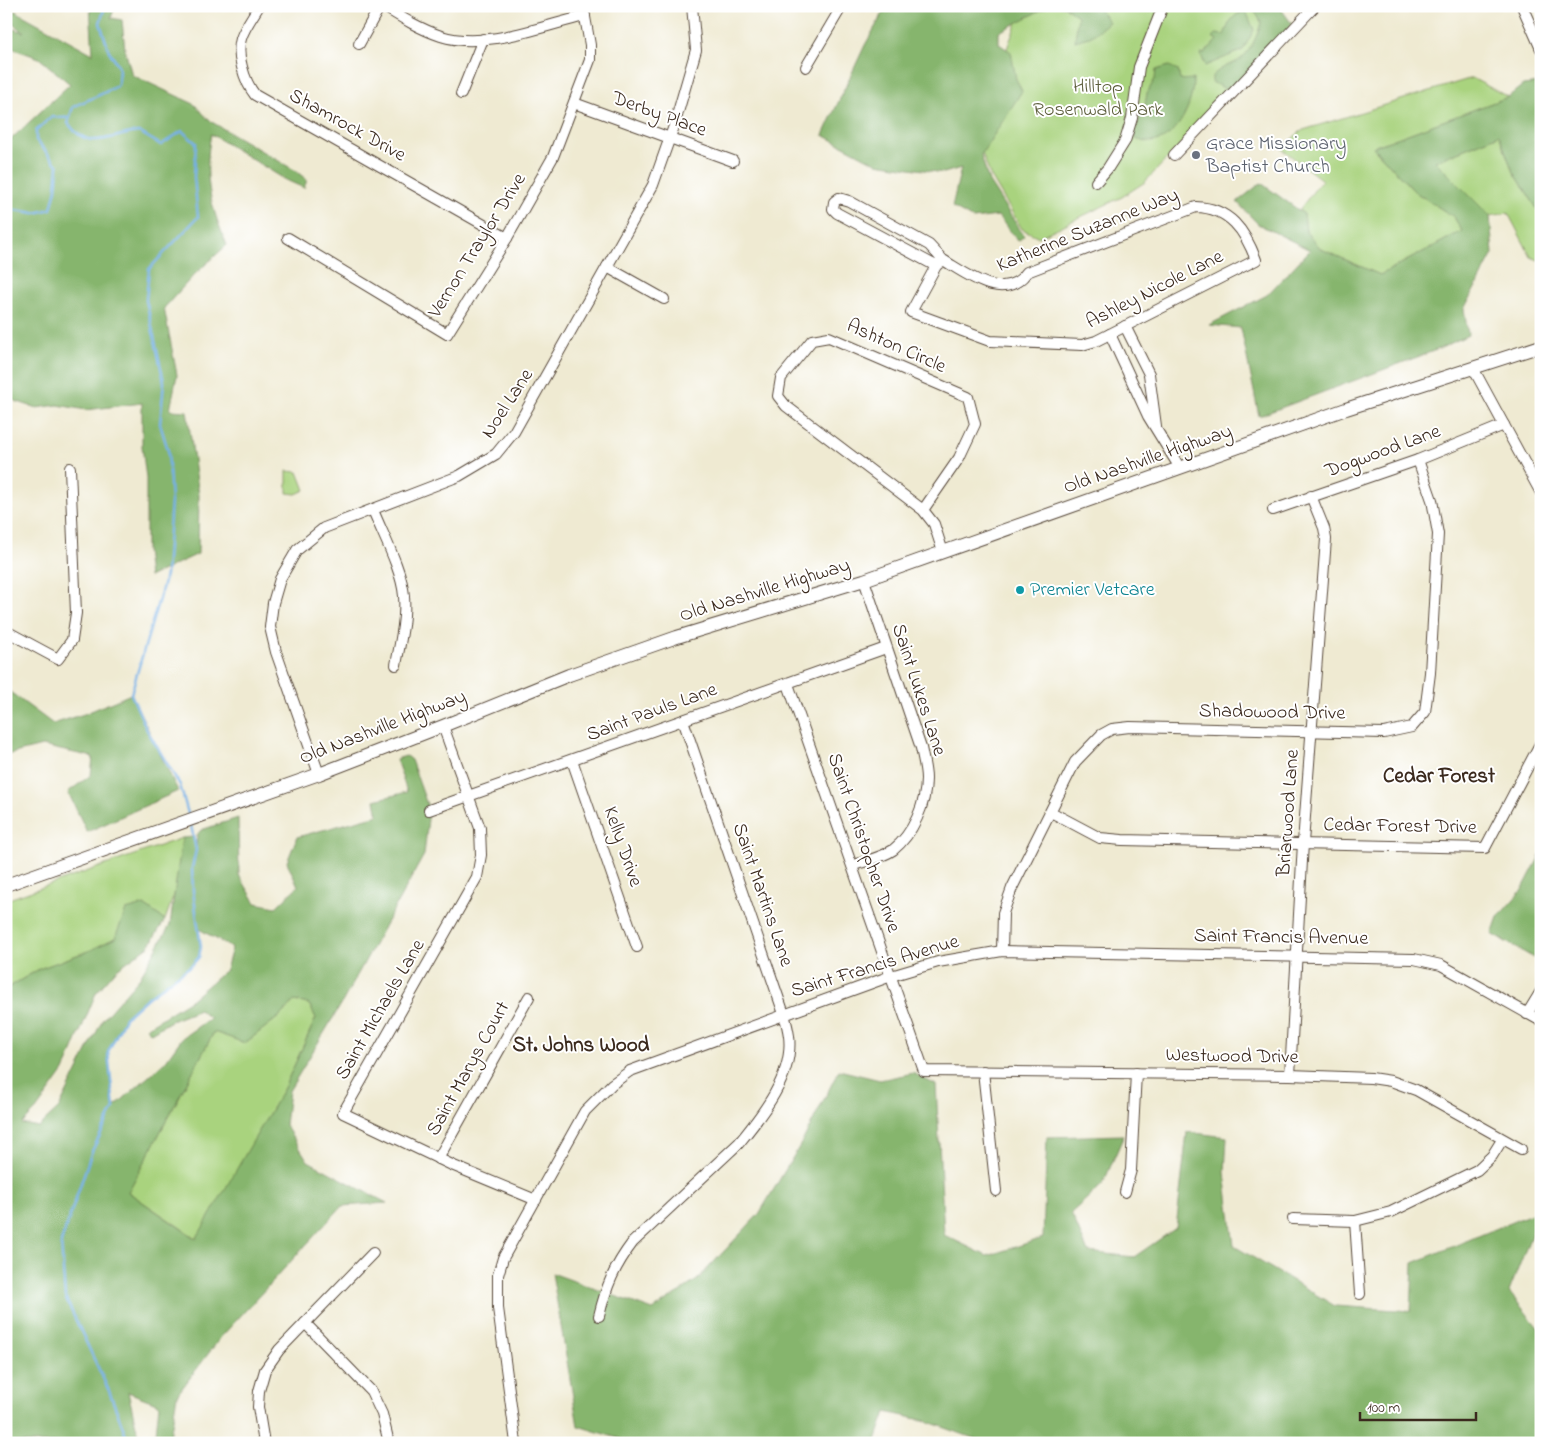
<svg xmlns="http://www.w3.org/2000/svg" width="1547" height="1449" font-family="'Indie Flower',sans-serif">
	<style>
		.green { fill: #a9d37e; stroke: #727e4e }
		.forest { fill: #86b56d; stroke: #607046; fill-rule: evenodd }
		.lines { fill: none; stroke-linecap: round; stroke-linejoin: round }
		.stream { stroke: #75b0e6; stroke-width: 2.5 }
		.minor-casing { stroke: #564739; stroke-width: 12 }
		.major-casing { stroke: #564739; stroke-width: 14 }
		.minor { stroke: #fff; stroke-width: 10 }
		.major { stroke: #fff; stroke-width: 12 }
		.worship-dot { fill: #6b7280; stroke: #fff; stroke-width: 2 }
		.culture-dot { fill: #0f9aa8; stroke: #fff; stroke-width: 2 }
		.labels { text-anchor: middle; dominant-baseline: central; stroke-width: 4; stroke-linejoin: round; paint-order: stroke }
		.park-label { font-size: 20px; fill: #5c5d3b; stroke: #fff }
		.street-label { font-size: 20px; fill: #3b2a1e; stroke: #fff }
		.worship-label { font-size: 20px; fill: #5b616d; stroke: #fff; text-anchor: start }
		.culture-label { font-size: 20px; fill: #0d838f; stroke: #fff; text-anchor: start }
		.neighbourhood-label { font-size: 21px; font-weight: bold; fill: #3b2a1e; stroke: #fff }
	</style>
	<rect width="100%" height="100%" fill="#fff"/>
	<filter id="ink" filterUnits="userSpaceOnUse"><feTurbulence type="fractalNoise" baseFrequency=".02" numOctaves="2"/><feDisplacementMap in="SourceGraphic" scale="10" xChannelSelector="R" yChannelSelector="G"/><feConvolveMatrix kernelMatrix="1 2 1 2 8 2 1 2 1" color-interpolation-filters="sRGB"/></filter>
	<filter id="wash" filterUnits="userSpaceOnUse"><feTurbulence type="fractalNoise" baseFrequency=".0096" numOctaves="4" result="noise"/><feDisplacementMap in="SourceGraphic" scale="20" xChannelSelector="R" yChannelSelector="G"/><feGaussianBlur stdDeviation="1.12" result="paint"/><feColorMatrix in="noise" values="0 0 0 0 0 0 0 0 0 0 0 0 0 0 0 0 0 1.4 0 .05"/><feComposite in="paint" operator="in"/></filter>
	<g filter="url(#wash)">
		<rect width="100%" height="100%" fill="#efead2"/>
		<!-- green -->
		<g class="green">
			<path d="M1023 6H1259L1289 31 1145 182 1122 197 1039 237 1022 229 990 175 982 153 1003 59Z"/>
			<path d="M1472 78 1508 97 1373 147 1415 192 1454 217 1462 231 1380 275 1321 249 1306 232 1304 214 1299 210 1322 180 1282 149 1300 131Z"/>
			<path d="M1499 135 1512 169 1541 215V261L1531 257 1508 213 1490 216 1435 161Z"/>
			<path d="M287 471 298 472 305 490 296 494 287 493Z"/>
			<path d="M182 838 175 892 165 920 144 905 115 938 91 950 39 969 6 989V900Z"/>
			<path d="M294 1001 309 1004 316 1018 284 1088 197 1239 128 1192 214 1032 245 1043 280 1016Z"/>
		</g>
		<!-- forest -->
		<g class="forest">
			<path d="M6 6 93 54 90 6H115L111 18 122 20 125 50 132 75 194 104 210 121 296 171 307 180 304 188 286 180 211 134C203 177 210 205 227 245L194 275 164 308 177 375 170 410 187 411 199 495 198 554 149 577 146 550V478L142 446V403L86 410 58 405 36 408 6 398V144L70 84 39 58 6 46V27L24 32 6 19Z"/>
			<path d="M887 6H1049L999 32V44L1011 52 1016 79 1022 91 981 155 989 182 1024 236 1018 241 998 216 973 219 952 207 961 168 944 173 876 163 823 135 865 45Z"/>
			<path d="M1064 6H1101L1100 10 1109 22 1092 36 1075 41 1078 16Z"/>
			<path d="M1252 6H1279L1292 24 1231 92 1212 82V76C1221 68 1226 66 1236 62 1249 56 1258 35 1261 22Z"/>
			<path d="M1246 11 1254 30 1243 50 1205 66 1201 54 1205 53 1217 40 1212 37 1216 34 1224 35C1229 23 1232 14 1246 11Z"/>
			<path d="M1169 66 1178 70 1180 80 1193 79C1194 109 1169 156 1134 138V130L1144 111 1147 93 1155 79 1156 70Z"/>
			<path d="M1539 83 1541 215 1512 169 1499 135 1435 161 1490 216 1493 254 1464 309 1468 335 1439 349 1259 416 1241 328 1209 325 1267 295 1310 250 1258 224 1237 202 1261 183 1304 214 1306 232 1321 249 1380 275 1462 231 1454 217 1415 192 1373 147 1508 97 1523 85Z"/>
			<path d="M6 689 53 724 84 714 131 694 178 791 87 832 68 792 91 775 93 757 42 746 6 755Z"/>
			<path d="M406 756 411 760 429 810 424 855 339 1008 289 1091 285 1125 308 1161 387 1203 342 1206 221 1337 177 1395 169 1443H155L159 1404 128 1392 140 1443H6V989L39 969 91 950 115 938 126 910 144 905 165 920 149 946 117 969 96 993 64 1071 36 1110 22 1124 39 1127 59 1108 103 1019 140 977 170 925 182 838 194 837 196 847 197 835 201 830 238 818 239 875 256 903 276 907 298 886 287 862 297 837 378 815 375 800 407 792 396 759ZM199 929 232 948 226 970 192 999 146 1028 151 1033 171 1021 199 1010 210 1018 182 1038 165 1062 114 1107 108 1052 125 1018 147 998 192 965 199 957 201 947ZM294 1001 309 1004 316 1018 284 1088 196 1239 128 1192 214 1032 245 1043 280 1016Z"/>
			<path d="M1541 854V962L1492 934 1498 917 1522 890Z"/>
			<path d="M839 1070 880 1080 913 1073 936 1085 944 1235 987 1256 1043 1238 1047 1137 1124 1135 1103 1184 1071 1213 1088 1252 1134 1257 1176 1228 1187 1132 1227 1137 1225 1172 1234 1246 1335 1306 1411 1311 1413 1263 1541 1210 1509 1292 1541 1331V1443H987L926 1421 886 1412 875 1443H634L578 1426 552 1273 653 1310 697 1280 759 1214 802 1142Z"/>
		</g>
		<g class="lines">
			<!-- stream -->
			<g class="stream">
				<path d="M105 6 100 23 109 51 119 67 118 85C105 94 88 99 73 107L68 123C89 153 108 135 139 132L161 145 182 131 196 143 194 177 198 217 149 269 146 300 164 382 160 424 168 450 171 501 166 575 131 694 147 730 180 785 189 817"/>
				<path d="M6 216 15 210 35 213 51 209 56 189 58 166 36 140V131L51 117 69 118"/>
				<path d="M129 1443 109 1391 65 1297 61 1242 92 1151 114 1108 108 1052 125 1018 147 998 192 965 199 957 201 947 193 891 192 868 196 850 191 825"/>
			</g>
		</g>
	</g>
	<g filter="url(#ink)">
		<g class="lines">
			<defs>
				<g id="minor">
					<path d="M259 6C245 29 234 40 242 67 245 79 248 86 255 95L507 238"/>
					<path d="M383 6C402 18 420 29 441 36 484 50 542 26 585 16"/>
					<path d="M1522 6 1541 49"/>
					<path d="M359 44 380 6"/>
					<path d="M806 67 842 6"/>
					<path d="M461 94 483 39"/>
					<path d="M574 103 733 161"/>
					<path d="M1174 155 1315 6"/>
					<path d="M1096 182 1108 168 1125 141 1132 118 1139 67 1163 6"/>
					<path d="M288 238 447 334 507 238 553 157 590 60V45L583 6"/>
					<path d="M936 266 943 260C967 274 1004 304 1027 272L1196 207C1230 208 1245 231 1256 260L1096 341 1082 345 990 341 911 312 936 266 837 213 833 209 834 202 839 198 849 201 929 245 943 260"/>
					<path d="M607 267 664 299"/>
					<path d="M1125 326 1149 374 1156 426"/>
					<path d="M1110 334 1148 416 1180 468"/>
					<path d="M1473 368 1541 493"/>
					<path d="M373 510C383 535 402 570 404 596 406 619 400 643 396 665"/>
					<path d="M923 510 959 458 975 424 968 397 829 337 812 340 781 378 778 396 786 406 923 510 934 524 943 552"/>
					<path d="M1273 510 1418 460 1504 425"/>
					<path d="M6 631 58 659 72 640 76 613 70 468"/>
					<path d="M788 684 924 1071 1290 1075 1371 1078 1391 1081 1416 1090 1521 1149"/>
					<path d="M443 726 480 828 481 855 477 877 343 1113 454 1166 536 1200"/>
					<path d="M572 760 637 947"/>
					<path d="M319 774 276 652 270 627 273 603 280 579 297 550 324 528 459 476 496 454 514 432 653 185 674 126 696 50 692 6"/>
					<path d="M429 810 886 648"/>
					<path d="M1051 812 1100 838 1122 840 1485 848 1541 742"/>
					<path d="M854 865C866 861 883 857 893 850 913 834 926 804 926 779 926 769 923 758 921 748L864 580"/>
					<path d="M1002 951 1003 913 1012 888 1075 762 1101 735 1112 729 1130 727 1384 733 1412 727 1425 712 1430 673 1438 534 1432 500 1418 460"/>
					<path d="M1527 1014 1541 991"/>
					<path d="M983 1071 996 1191"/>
					<path d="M1290 1075 1303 843 1326 539 1324 528 1311 496"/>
					<path d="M438 1159 529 997"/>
					<path d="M1125 1192 1131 1170 1136 1073"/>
					<path d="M1293 1219 1355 1221 1391 1212 1477 1170 1492 1156 1502 1140"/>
					<path d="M1355 1221 1360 1294"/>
					<path d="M599 1316C606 1287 614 1267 633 1242L739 1143C762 1115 794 1075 789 1036 788 1029 786 1021 784 1014L683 720"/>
					<path d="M305 1323 371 1391 382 1414 389 1443"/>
					<path d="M264 1443 258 1407 259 1391 265 1370 279 1350 373 1253"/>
					<path d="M516 1443 498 1308V1275L503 1258 585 1111 612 1084 630 1071 891 976 938 962 1002 951 1414 959 1441 965 1541 1021"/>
				</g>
				<path id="major" d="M6 885 319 774 443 726 569 675 677 637 864 580 1346 409 1541 346"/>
			</defs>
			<!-- minor casing -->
			<use href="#minor" class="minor-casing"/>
			<!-- major casing -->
			<use href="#major" class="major-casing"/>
			<!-- minor -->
			<use href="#minor" class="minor"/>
			<!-- major -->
			<use href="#major" class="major"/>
		</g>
	</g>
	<!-- markers -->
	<circle class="worship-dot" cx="1196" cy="155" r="5"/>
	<circle class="culture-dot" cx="1020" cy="590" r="5"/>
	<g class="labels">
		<!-- park labels -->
		<g class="park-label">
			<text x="1098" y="87">Hilltop<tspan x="1098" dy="23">Rosenwald Park</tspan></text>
		</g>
		<!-- street labels -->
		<g class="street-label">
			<text transform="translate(659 115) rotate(20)">Derby Place</text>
			<text transform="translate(347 126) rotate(29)">Shamrock Drive</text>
			<text transform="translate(1088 231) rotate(-22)">Katherine Suzanne Way</text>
			<text transform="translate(478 246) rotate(-58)">Vernon Traylor Drive</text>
			<text transform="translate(1155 290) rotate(-27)">Ashley Nicole Lane</text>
			<text transform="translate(896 347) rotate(24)">Ashton Circle</text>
			<text transform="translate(508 404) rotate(-57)">Noel Lane</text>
			<text transform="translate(1383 452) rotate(-20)">Dogwood Lane</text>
			<text transform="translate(1148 460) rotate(-19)">Old Nashville Highway</text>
			<text transform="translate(765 591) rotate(-17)">Old Nashville Highway</text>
			<text transform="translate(918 690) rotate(72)">Saint Lukes Lane</text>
			<text transform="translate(652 713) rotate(-20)">Saint Pauls Lane</text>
			<text transform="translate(1272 713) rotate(1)">Shadowood Drive</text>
			<text transform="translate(383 728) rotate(-21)">Old Nashville Highway</text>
			<text transform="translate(1289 813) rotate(-86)">Briarwood Lane</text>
			<text transform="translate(1400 827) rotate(1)">Cedar Forest Drive</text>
			<text transform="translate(863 843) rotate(71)">Saint Christopher Drive</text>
			<text transform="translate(622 847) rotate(71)">Kelly Drive</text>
			<text transform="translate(762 895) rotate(71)">Saint Martins Lane</text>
			<text transform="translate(1281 938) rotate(1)">Saint Francis Avenue</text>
			<text transform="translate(875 967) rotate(-17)">Saint Francis Avenue</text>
			<text transform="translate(381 1010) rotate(-60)">Saint Michaels Lane</text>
			<text transform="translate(1232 1057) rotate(1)">Westwood Drive</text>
			<text transform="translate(469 1069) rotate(-61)">Saint Marys Court</text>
		</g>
		<!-- worship labels -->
		<g class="worship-label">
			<text x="1206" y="144">Grace Missionary<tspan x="1206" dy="23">Baptist Church</tspan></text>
		</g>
		<!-- culture labels -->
		<g class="culture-label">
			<text x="1030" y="590">Premier Vetcare</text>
		</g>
		<!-- neighbourhood labels -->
		<g class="neighbourhood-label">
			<text x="1439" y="777">Cedar Forest</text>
			<text x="581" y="1046">St. Johns Wood</text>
		</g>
	</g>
	<!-- margin -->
	<rect width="1547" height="1449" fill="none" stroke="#fff" stroke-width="25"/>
	<!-- scale -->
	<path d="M1360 1412v8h116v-8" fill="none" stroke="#3b2a1e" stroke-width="2.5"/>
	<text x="1367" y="1412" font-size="15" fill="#3b2a1e" stroke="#ffffff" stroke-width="4" paint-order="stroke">100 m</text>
</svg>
